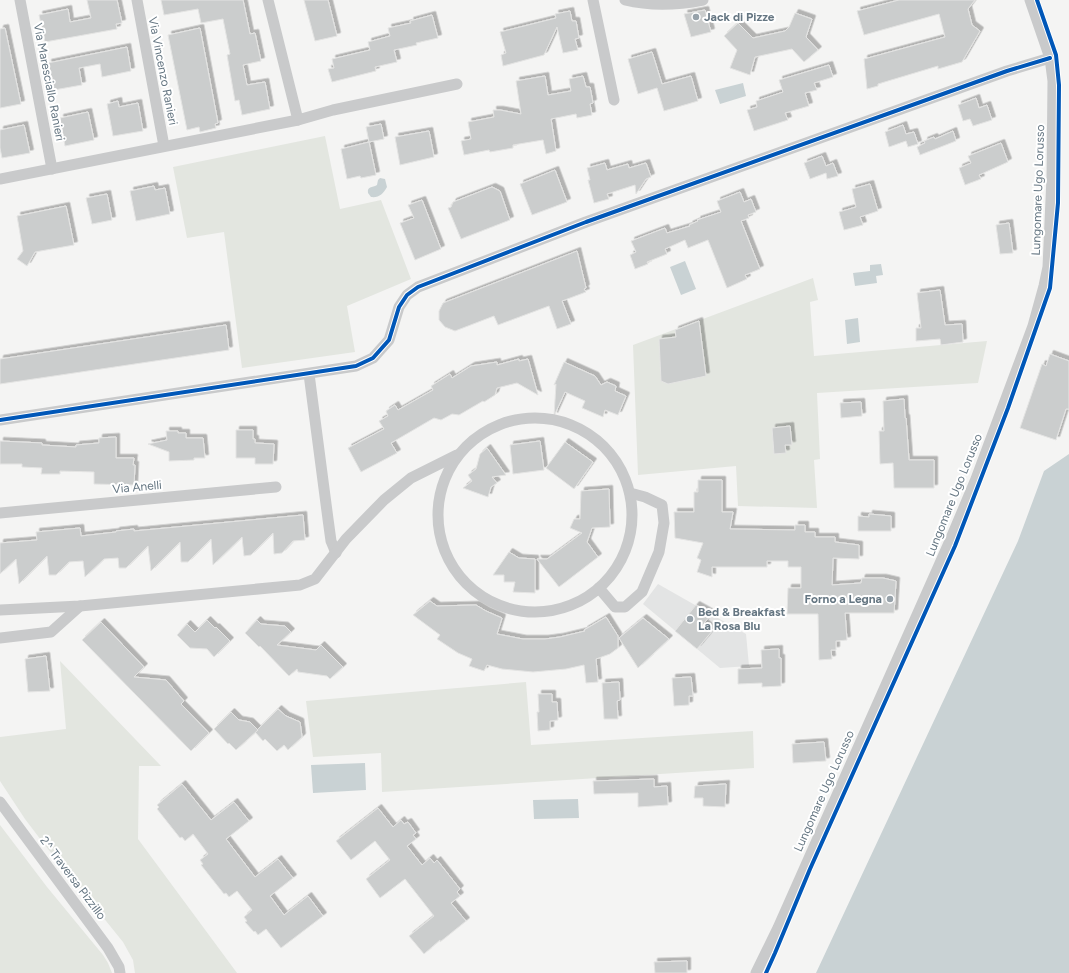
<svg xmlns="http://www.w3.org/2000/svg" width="1069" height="973" font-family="Figtree,sans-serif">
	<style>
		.built { fill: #e3e4e4 }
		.green { fill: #e3e6e0 }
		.water { fill: #c9d2d4 }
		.building { fill: #cbcdcd; stroke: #e4e4e3; filter: url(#shadow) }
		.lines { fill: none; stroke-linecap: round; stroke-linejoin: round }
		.street { stroke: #c9cacb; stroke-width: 11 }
		.cycleway-casing { stroke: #fff; stroke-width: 6 }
		.cycleway { stroke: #0057b8; stroke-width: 4 }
		.poi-dot { fill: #97a2aa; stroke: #fff; stroke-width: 1.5 }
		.labels { text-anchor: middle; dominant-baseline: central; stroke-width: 4; stroke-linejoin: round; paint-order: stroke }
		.poi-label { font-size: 12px; font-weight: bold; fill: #657682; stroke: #fff; text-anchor: start }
		.street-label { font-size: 12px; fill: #657682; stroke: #fff }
	</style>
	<defs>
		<filter id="shadow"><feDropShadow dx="3.5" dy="-3.5" stdDeviation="0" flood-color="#0004"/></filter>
	</defs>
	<rect width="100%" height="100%" fill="#f4f4f3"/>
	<!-- built -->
	<path class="built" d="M658 584 746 634 749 666 720 668 643 604Z"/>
	<!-- green -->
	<g class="green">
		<path d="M325 136 340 209 381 200 411 279 347 306 355 352 242 368 224 232 187 238 173 167Z"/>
		<path d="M813 278 818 300 810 302 814 356 987 341 978 383 817 393 820 459 814 460 817 508 738 506 736 466 638 475 633 345Z"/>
		<path d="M60 661 161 766H139L138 839 237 973H135L133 960 123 942 44 844 25 819 0 781V737L66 729Z"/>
		<path d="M526 682 531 745 753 731 754 768 382 792 381 753 313 757 306 701Z"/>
		<path d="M0 825 47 887 103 955 108 963 112 973H0Z"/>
	</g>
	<!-- water -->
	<g class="water">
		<path d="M743 83 746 96 720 104 715 90Z"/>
		<path d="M380 178 385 179 387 187C383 194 379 198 371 197L368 193C367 186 372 188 377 185L378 180Z"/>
		<path d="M685 261 696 289 681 295 670 267Z"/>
		<path d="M881 264 883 275 876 276 877 283 855 286 853 273 870 271V265Z"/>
		<path d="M858 318 860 342 847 344 845 320Z"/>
		<path d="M1069 454V973H816L1018 541 1044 471Z"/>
		<path d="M365 763 366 790 313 793 311 765Z"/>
		<path d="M578 799 579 818 534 819 533 800Z"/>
	</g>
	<!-- building -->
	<g class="building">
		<path d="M87 0H117L122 23 116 24 117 29 45 42 39 15 68 9 70 22 91 18Z"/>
		<path d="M161 0H243L250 34 255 33 261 61 243 65 247 85 265 82 270 109 242 115 239 100 235 101 227 55 230 54 223 19 201 23 198 9 164 15Z"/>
		<path d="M304 0H328L337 36 315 41Z"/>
		<path d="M899 0H975L968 9 972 25 980 31 962 62 938 69V66L878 84V86L867 89 864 59 945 37 939 14 864 35 857 11Z"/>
		<path d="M705 10 711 32 691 37 684 14Z"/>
		<path d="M570 11 572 21H576L579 38 575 39 578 50 563 53 557 27 544 55 503 66 501 55 506 53 500 32 556 18 555 14Z"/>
		<path d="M795 13 812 19 806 37 818 50 804 62 792 49 755 57 750 75 730 68 737 50 724 36 738 23 753 38 785 31 789 27Z"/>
		<path d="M432 15 438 38 416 43 417 45 394 50 397 62 375 67 376 71 332 82 328 69 334 68 332 59 370 50 368 42 390 36 388 28 411 23 410 21Z"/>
		<path d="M5 28 21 104 0 108V29Z"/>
		<path d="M200 28 218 123 215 124 216 128 200 132 199 127 187 130 168 35Z"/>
		<path d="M127 47 131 71 102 77 100 64 79 68 82 85 54 90 48 63Z"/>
		<path d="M652 52 662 84 691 76 698 101 664 111 657 88 638 94 628 59Z"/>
		<path d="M829 65 833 77 814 83 817 90 805 93 809 106 785 113 788 120 754 131 747 110 757 107 756 101 783 92 779 80Z"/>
		<path d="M545 76 548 95 571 91 569 79 583 76 586 87H590L593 103 590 104 592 115 577 118 576 114 551 119 556 151 546 154 543 140 513 145V148L490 152 489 150 464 155 461 141 471 139 468 122 494 117 493 110H500L521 114 516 81Z"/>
		<path d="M976 98 979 108 987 105 992 120 973 126 970 119 963 121 958 105Z"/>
		<path d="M118 101 119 107 138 103 143 131 113 136 107 104Z"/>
		<path d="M88 112 94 140 65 146 60 118Z"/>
		<path d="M381 124 384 139 369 142 366 127Z"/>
		<path d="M24 125 30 153 2 158 0 148V130Z"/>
		<path d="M903 125 906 134 914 132 918 144 908 147 906 141 889 147 885 132Z"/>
		<path d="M429 131 434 157 400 165 395 137Z"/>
		<path d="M953 131 956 141 920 155 917 147 925 143 924 141 934 137 935 139Z"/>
		<path d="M369 142 376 175 361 178 360 176 347 179 341 149Z"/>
		<path d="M1001 143 1008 162 979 175 981 179 965 185 959 168 971 163 968 156Z"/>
		<path d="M822 156 826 166 833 163 838 176 827 179 826 173 810 179 804 163Z"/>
		<path d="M605 163 607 170 628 164 629 168 646 163 651 177 646 179 636 194 635 185 607 194 609 199 594 203 588 180H590L587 168Z"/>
		<path d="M555 170 567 202 532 215 520 184Z"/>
		<path d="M870 184 878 211 860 217 863 225 844 230 839 212 856 207 852 189Z"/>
		<path d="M154 186 155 190 165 188 170 214 136 221 130 191Z"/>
		<path d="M492 187 500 191 510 220 461 239 448 208 451 207 453 202Z"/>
		<path d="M740 192 744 202 751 199 756 212 748 215 749 218 741 221 760 269 745 275 747 279 727 288 708 240 688 248 685 240 665 249 667 254 647 262 648 264 635 269 630 255 636 252 631 241 665 228 667 233 690 226 689 225 698 221 697 220 721 212 717 201Z"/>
		<path d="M107 194 112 220 92 224 86 198Z"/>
		<path d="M422 200 441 249 415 260 400 223 414 218 408 205Z"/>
		<path d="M66 206 74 245 35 252 27 266 17 259 23 251 17 216Z"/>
		<path d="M1009 223 1013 253 1000 254 996 225Z"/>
		<path d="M577 251 586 288 584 289 586 292 562 301 571 324 557 329 549 306 498 325 494 316 455 331 445 327 439 320V311L443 303Z"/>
		<path d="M940 290 945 325 962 324 963 342 941 345 940 339 916 341V328H921L917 293Z"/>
		<path d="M699 321 706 376 668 384 661 381 659 339 676 337 675 330Z"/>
		<path d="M226 325 229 350 0 384V359Z"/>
		<path d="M1050 354 1069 361V409H1066L1056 440 1020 428 1042 364 1046 366Z"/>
		<path d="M519 359V361L528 359 538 395 517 383 497 388 495 395 484 402 483 401 459 415 452 414 441 420 434 418 391 443 397 453 361 472 348 448 384 429 379 421 388 416 386 411 395 405 398 410 433 390 431 386 450 374 452 378 471 366 497 362V365Z"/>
		<path d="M564 362 595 376 601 385 607 382 616 386 615 391 626 396 618 415 605 410 603 417 582 408 585 401 565 392 554 416 556 384 554 385Z"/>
		<path d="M904 399 905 418H906L909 460H934V488H894L893 463 880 464 879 431H884L883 401Z"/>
		<path d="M861 402 862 416 841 418 840 403Z"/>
		<path d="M790 426 792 445H785L786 453 774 454 772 428Z"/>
		<path d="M236 430H253V439H255V443L274 444 273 464H255V458H236Z"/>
		<path d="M166 431H178V433H186V438H203L205 458H194V460L169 461V452L148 444 167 440Z"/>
		<path d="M116 437V458H134L133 465H135L134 485 94 484V472L60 471V474H41L42 468 22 467V464H0V441L42 443V445L76 447V445L99 443V438Z"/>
		<path d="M540 441 544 470 513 474 510 445Z"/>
		<path d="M565 442 593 462 574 489 546 468Z"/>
		<path d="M487 448 506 475 492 477 497 483 491 487 488 497 463 488 472 481 468 475 476 469 480 454Z"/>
		<path d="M698 480H722V512H733L730 529 795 530V525H805V532H815V537H835V542L859 545V559L833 558 832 585 861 583 862 578H883L896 581 894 613H845L847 640 836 641V650H831L832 659 819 660 818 614H787L788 588H801V567H788V561H767V567H712V577L697 572 701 560 697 558 703 543 675 538 674 512H694V492H698Z"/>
		<path d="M609 489 610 527 592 528 587 542 598 557 559 587 537 559H547L582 533 570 528 574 519H580L581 491Z"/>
		<path d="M869 514 891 516V531H858V516L869 517Z"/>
		<path d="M303 515 305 540 293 541 282 553 274 554 273 533 251 555 244 556 242 537 213 565 211 539 188 562H181L180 542 151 571 148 546 126 568H119L118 558 104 559 85 577 83 561 69 562 56 575H49L47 556 19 584 16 559 0 574V543L37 540 36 532 80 528 81 536 116 532V531L134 529V531Z"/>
		<path d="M509 552 519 558 535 559V593L513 592 515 582H504V575H493Z"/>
		<path d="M430 601 437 606 476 605 486 611 502 618 497 634 523 639H545L560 637 585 631 584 630 606 617 618 636V648L610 654 596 659 598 682 586 683 584 665 566 669 533 672 502 669 487 665 484 671 469 666 472 659 458 653 437 639 440 635 413 615Z"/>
		<path d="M696 605 712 614 704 623 713 630 697 649 675 631Z"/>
		<path d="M643 618 669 639 638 668 619 638Z"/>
		<path d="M207 620 215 628 216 627 230 641 214 657 207 649 190 648 177 635 187 624 195 632Z"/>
		<path d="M257 620 261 624 285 626 291 632 277 645 316 650 321 645 343 667 330 679 327 676 298 672 297 669 289 676 260 646 259 647 245 633Z"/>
		<path d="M101 622 144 667 134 677 166 680 184 701 181 704 209 733 191 751 82 640Z"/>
		<path d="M779 649V658H781V686L762 687V683L738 684V669L762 668 761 650Z"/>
		<path d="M46 656 50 691 28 692 25 659Z"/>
		<path d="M691 677 693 696H689V705L674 706 672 678Z"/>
		<path d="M619 682 620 700 617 701 618 719H604L602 683Z"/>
		<path d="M538 694H552V702H557L558 720 550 721V730L538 731 537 712H539Z"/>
		<path d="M278 709 286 716 300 722 302 737 288 750 284 745 277 751 265 739 263 741 255 732Z"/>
		<path d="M231 712 239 720 250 722 258 730 236 750 229 743 228 744 214 729Z"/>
		<path d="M824 742 826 761 793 763 792 744Z"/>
		<path d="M654 779V787L667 786 668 805 638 807V793L594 794 593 781Z"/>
		<path d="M182 784 211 820 234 802 249 821 226 839 255 877 278 859 293 878 270 896 284 915 308 896 323 916 281 948 266 929 258 935 255 931 254 932 245 922 247 921 244 917 252 910 237 891 229 897 226 893 224 894 201 865 203 864 200 860 208 854 193 834 185 841 182 837 180 838 157 809 159 807 157 805Z"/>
		<path d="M726 784 725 807 703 806V798H694L695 786Z"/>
		<path d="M378 808 393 827 401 820 404 824 408 822 416 833 413 835 416 839 407 846 422 865 430 858 434 863 437 860 460 889 457 892 460 896 451 903 466 921 440 942V940L424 954 409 936 434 916 405 879 380 898 366 879 390 860 375 841 351 860 336 841Z"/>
		<path d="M687 961V973H655L654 962Z"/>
	</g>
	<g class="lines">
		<!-- street -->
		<g class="street">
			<path d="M20 0 52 169"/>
			<path d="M137 0 164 146"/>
			<path d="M268 0 298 120"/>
			<path d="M593 0 614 100"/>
			<path d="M625 0C650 6 678 5 703 0"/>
			<path d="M0 179 298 120 333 110 457 84"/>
			<path d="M309 374 328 519 331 541 336 553"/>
			<circle cx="535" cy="515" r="97"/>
			<path d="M0 420 356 366 373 358 389 340 399 307 407 295 418 287 586 222 1007 71 1050 58"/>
			<path d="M0 513 276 487"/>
			<path d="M599 588 615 607H625L642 592 659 552 664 523 662 505 645 497 630 493"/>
			<path d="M0 610 80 606 300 585 315 579 346 539 384 500 411 478 457 455"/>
			<path d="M0 638 51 632 80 606"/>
			<path d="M0 802 108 948 119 967 120 973"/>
			<path d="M756 973 778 928 949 543 976 479 1033 326 1044 286 1048 267 1052 177 1053 81 1050 58 1030 0"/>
		</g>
		<defs>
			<g id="cycleway">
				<path d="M0 420 356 366 373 358 389 340 399 307 407 295 418 287 586 222 1007 71 1050 58"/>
				<path d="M766 973 775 953 810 869 955 546 1008 408 1050 288 1058 203 1059 85 1056 55 1037 0"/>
			</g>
		</defs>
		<!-- cycleway casing -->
		<use href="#cycleway" class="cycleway-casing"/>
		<!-- cycleway -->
		<use href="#cycleway" class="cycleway"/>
	</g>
	<!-- markers -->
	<g class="poi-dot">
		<circle cx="696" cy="17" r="4"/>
		<circle cx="890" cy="599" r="4"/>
		<circle cx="690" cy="619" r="4"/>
	</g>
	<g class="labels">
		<!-- poi labels -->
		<g class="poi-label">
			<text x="704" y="17">Jack di Pizze</text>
			<text x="882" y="599" text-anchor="end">Forno a Legna</text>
			<text x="698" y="612">Bed &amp; Breakfast<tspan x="698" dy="14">La Rosa Blu</tspan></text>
		</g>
		<!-- street labels -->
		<g class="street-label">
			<text transform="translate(163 71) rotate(79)">Via Vincenzo Ranieri</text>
			<text transform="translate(49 82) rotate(79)">Via Maresciallo Ranieri</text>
			<text transform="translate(1038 190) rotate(-88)">Lungomare Ugo Lorusso</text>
			<text transform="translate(137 487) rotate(-5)">Via Anelli</text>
			<text transform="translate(954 495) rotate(-68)">Lungomare Ugo Lorusso</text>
			<text transform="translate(824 791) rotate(-66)">Lungomare Ugo Lorusso</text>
			<text transform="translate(73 878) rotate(53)">2^ Traversa Pizzillo</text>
		</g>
	</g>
</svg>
